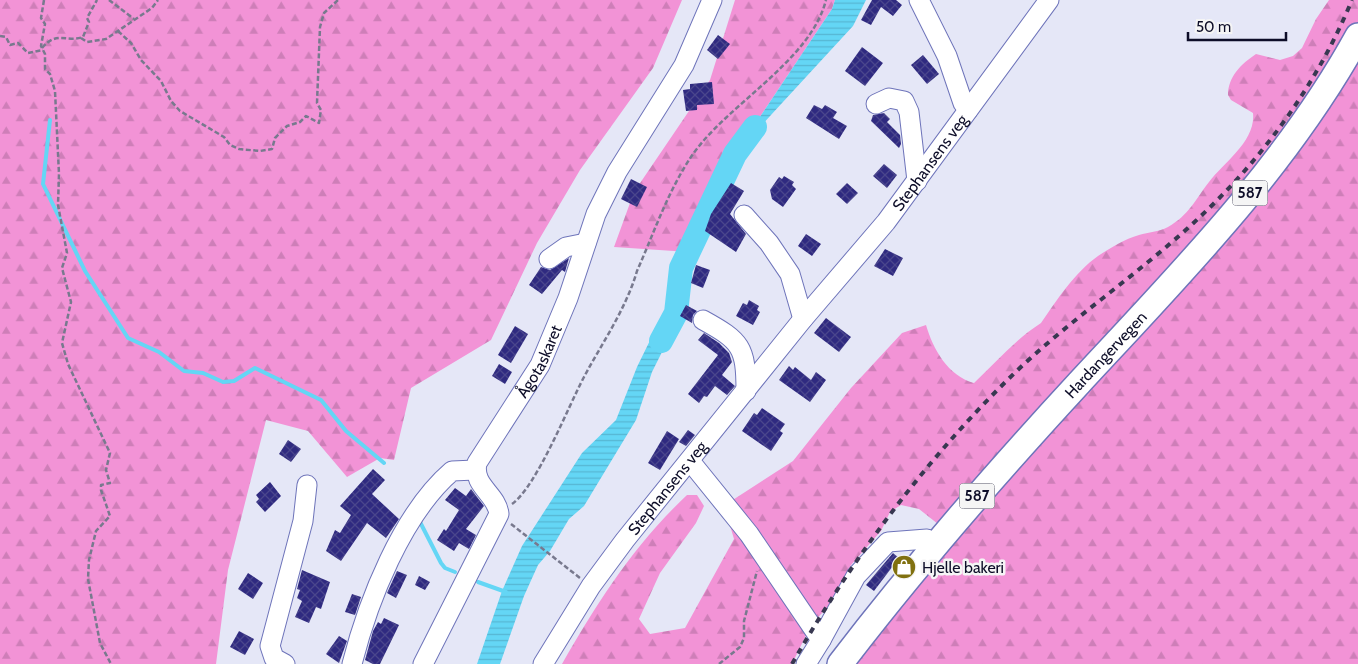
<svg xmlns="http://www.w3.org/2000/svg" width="1358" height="664" viewBox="0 0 1358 664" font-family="Cabin,sans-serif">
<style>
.forest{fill:url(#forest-firs)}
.water{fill:url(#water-rules)}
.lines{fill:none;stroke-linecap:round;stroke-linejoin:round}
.stream{stroke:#64d6f5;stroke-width:4}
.river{stroke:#64d6f5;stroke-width:24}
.building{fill:url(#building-cross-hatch)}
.minor-casing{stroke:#6e74ba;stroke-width:21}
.major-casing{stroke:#6e74ba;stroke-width:28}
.path{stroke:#78798e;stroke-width:2.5;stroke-dasharray:5 2.5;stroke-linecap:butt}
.minor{stroke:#fff;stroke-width:19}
.major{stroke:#fff;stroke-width:25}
.rail{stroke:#383851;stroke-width:4;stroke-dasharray:6 6;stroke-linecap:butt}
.labels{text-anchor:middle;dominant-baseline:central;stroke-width:5;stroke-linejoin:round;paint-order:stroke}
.shield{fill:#f5f5f5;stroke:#535366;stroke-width:1}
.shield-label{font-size:15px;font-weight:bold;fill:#0d0d28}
.street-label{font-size:16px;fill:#0d0d28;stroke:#f5f5f5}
.poi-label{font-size:16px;fill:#0d0d28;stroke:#f5f5f5;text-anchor:start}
</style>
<defs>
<pattern id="forest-firs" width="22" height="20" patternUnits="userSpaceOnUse" patternTransform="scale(1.25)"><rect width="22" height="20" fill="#f293d6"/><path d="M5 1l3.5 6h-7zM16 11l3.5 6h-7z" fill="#ce7eb8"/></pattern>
<pattern id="water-rules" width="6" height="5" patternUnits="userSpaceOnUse" patternTransform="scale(1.25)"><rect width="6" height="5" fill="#64d6f5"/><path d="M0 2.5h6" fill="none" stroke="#56b6d2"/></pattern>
<pattern id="building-cross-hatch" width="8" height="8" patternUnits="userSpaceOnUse" patternTransform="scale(1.25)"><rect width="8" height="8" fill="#2f2a80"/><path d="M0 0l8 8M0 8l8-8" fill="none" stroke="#4a468c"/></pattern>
</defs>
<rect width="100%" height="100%" fill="#e5e7f7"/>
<!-- forest -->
<g class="forest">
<path d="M0,0H682L653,68L580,170L537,243L491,340L411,388L394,460L380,458L347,477L308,431L266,420L228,570L216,664H0Z"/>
<path d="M735,0H835L832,9L735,154L689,252L614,247L634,192L710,80Z"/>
<path d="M1329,0H1358V664H849L938,524L919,509L901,505L890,512L881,531L851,565L833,601L811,625L792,664H562C598,601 634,545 687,495H697L704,506L696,523L660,573L639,619L650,634L685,628L734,539L723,502L725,505L793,461L851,388L902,333L926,325C933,349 948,376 974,383C996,362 1016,339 1041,323C1056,301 1075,272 1098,256C1110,248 1125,239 1139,235C1149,232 1158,232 1168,227C1189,215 1195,200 1209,182C1224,162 1256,141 1253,113L1231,100L1228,95C1228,77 1241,64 1256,54L1280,60L1293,56L1302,48L1316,19Z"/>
</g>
<!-- water -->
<g class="water">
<path d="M835,0H866L853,26L735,154L832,9Z"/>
<path d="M676,313L674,328L652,372L636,420L584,506L569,519L550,551L538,565L524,596L500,664H477L502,591L522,546L582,453L616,420L637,367L659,322Z"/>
</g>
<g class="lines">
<!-- stream -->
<g class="stream">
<path d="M50,120L43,184L85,271L128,338L159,352L184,371L203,373L223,382L234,381L255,368L321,400L346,431L384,463"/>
<path d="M419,520L441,563L445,568L455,572"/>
<path d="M478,582L506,592"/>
</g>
<!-- river -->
<path class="river" d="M661,341L676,313L681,268L735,154L755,127"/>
</g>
<!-- building -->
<g class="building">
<path d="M872,0H896L902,5L893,16L881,7L871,25L861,20Z"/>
<path d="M718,35L730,44L718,59L707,50Z"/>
<path d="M862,47L883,63L865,86L845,71Z"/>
<path d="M923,55L939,74L927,84L911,65Z"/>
<path d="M712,82L714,104L697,105V110L686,111L683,90L690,89V84Z"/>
<path d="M814,105L822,109L825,105L837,112L833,118L847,126L839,139L806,118Z"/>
<path d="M884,113L890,119L887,122L900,135L901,144L899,148L871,121L873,115Z"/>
<path d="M884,164L897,175L887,188L873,176Z"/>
<path d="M784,176L794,182L792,185L796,189L783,207L772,199L770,190L779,177L782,179Z"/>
<path d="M631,179L647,187L637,207L621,199Z"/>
<path d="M731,183L744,191L730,214L746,234L736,252L705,231L711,214Z"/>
<path d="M847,183L858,193L847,204L836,194Z"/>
<path d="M806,234L821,244L812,256L798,246Z"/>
<path d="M885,249L903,258L893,276L874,266Z"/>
<path d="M569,258L565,272L562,270L542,294L529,285L541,267L550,270Z"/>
<path d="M696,265L710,270L703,288L691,283Z"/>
<path d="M749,300L759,306L757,310L760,312L753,325L736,316L743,303L747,305Z"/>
<path d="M686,305L697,311L693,315L692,323L680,316Z"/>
<path d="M826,318L851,337L839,352L814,333Z"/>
<path d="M515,326L528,334L511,363L498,355Z"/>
<path d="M704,333L719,343L729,353L732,362L722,375L735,386L727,395L715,386L707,397L704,396L699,403L688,394L718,355L698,340Z"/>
<path d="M499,364L512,372L505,384L492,376Z"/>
<path d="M789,366L793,370L795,367L811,380L816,372L826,380L810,402L779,380Z"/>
<path d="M762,408L785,424L780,431L783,433L771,451L742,431L754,413L757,415Z"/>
<path d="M688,430L695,435L686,446L679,442Z"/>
<path d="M667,431L679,439L660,470L648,463Z"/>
<path d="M288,440L301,449L291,462L279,454Z"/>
<path d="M373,469L385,480L372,494L399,519L386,538L367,523L341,561L326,551L335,530L340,533L351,515L340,506Z"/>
<path d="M270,482L281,496L265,512L256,502L259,499L256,495Z"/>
<path d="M455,488L466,496L471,489L484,506L466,529L476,535L469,549L459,543L454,551L437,540L444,529L446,531L459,510L445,500Z"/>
<path d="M893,553L899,558L874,591L866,585Z"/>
<path d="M302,570L330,582L321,609L316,607L309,623L295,617L302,601L297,598L300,590L297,589Z"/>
<path d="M397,571L407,575L396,598L387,593Z"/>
<path d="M248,573L263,583L253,599L238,589Z"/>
<path d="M419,576L430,582L425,590L415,585Z"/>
<path d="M352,594L361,597L355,615L345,612Z"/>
<path d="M384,618L399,625L380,664H373L365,660L373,631L378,622L381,624Z"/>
<path d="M239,631L254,639L245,655L230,647Z"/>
<path d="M339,636L347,641L339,663L326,654Z"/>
</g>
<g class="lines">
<!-- minor casing -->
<g class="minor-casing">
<g id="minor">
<path d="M919,0L947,56L963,103L968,110"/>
<path d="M876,104L889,98L904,101L909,112L917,181"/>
<path d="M744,215L769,243L790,274L803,319"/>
<path d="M549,259L566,247L586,243"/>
<path d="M703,320C741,341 746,347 746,391"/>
<path d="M690,461L749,534L821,640L806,664"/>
<path d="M821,640L856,576L888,542L927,539L933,545"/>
<path d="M285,664L274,658L270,646L303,521L307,485"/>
<path d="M352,664C368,601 402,514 452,471L475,470"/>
<path id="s1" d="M423,664L499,514C497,494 472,486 477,463L540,365L568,298L596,214L617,172L684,65L712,0"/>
<path id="s2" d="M543,664L591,586L625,540L803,319L886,222L1049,0"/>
</g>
</g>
<!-- major casing -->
<g class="major-casing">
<g id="major">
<path id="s3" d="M840,664C915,566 995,474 1079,383C1180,274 1286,167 1358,36"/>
</g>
</g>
<!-- path -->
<g class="path">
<path d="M44,0L41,18L45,24L41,46L45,54V69L50,74L55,91L59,174L58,205L67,253L62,268L71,302L62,343L68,364L110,453L106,470L110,483L101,485V490L110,516L96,531L89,560L88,579L100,643L111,664"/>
<path d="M109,0L134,19"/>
<path d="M118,31L131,43L141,60L161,81L171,101L180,111L224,137L230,145L239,149L260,151L272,149L275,138L287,126L300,122L306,116L319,123L321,110L317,103L320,27L324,13L338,0"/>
<path d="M0,36L6,37L10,45L18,43L28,53L43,50"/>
<path d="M81,38L87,42L106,39L152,8L158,0"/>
<path d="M42,48C57,30 67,43 83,37L89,22L87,18L97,0"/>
<path d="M512,504C537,486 568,407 584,377C602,343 626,309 637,271C653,235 667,194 689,160C723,106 810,63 826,0"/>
<path d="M511,524L580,578"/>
<path d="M719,664L740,647L744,638V621L757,571"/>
</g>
<!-- minor -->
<use href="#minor" class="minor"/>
<!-- major -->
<use href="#major" class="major"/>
<!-- rail -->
<path class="rail" d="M792,664C855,554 931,452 1023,365C1076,316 1136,275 1189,227C1259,164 1316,87 1352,0"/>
</g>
<!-- icons -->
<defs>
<g id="shop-disc" transform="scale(1.25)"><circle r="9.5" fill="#80700f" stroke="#f5f5f5"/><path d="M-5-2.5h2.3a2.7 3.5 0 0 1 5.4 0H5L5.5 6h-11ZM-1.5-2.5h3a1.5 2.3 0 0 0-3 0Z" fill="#fff"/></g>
</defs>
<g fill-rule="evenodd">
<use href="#shop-disc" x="904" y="567"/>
</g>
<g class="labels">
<!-- shield labels -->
<g class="shield">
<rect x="1232.5" y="180.5" width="35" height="25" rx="4"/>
<rect x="959.5" y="483.5" width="35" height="25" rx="4"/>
</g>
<g class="shield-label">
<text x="1250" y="193">587</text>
<text x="977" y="496">587</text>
</g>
<!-- street labels -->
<g class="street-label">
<text stroke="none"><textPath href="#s2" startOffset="634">Stephansens veg</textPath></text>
<text stroke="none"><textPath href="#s3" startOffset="408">Hardangervegen</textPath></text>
<text stroke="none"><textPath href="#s1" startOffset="345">Ågotaskaret</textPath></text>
<text stroke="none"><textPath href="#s2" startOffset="216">Stephansens veg</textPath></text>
</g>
<!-- poi labels -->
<g class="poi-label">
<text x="922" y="567">Hjelle bakeri</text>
</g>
</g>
<!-- scale -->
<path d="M1188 32v8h98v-8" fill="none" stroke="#0d0d28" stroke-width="2.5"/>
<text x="1196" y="32" font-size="15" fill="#0d0d28" stroke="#f5f5f5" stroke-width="4" paint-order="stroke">50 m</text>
</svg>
